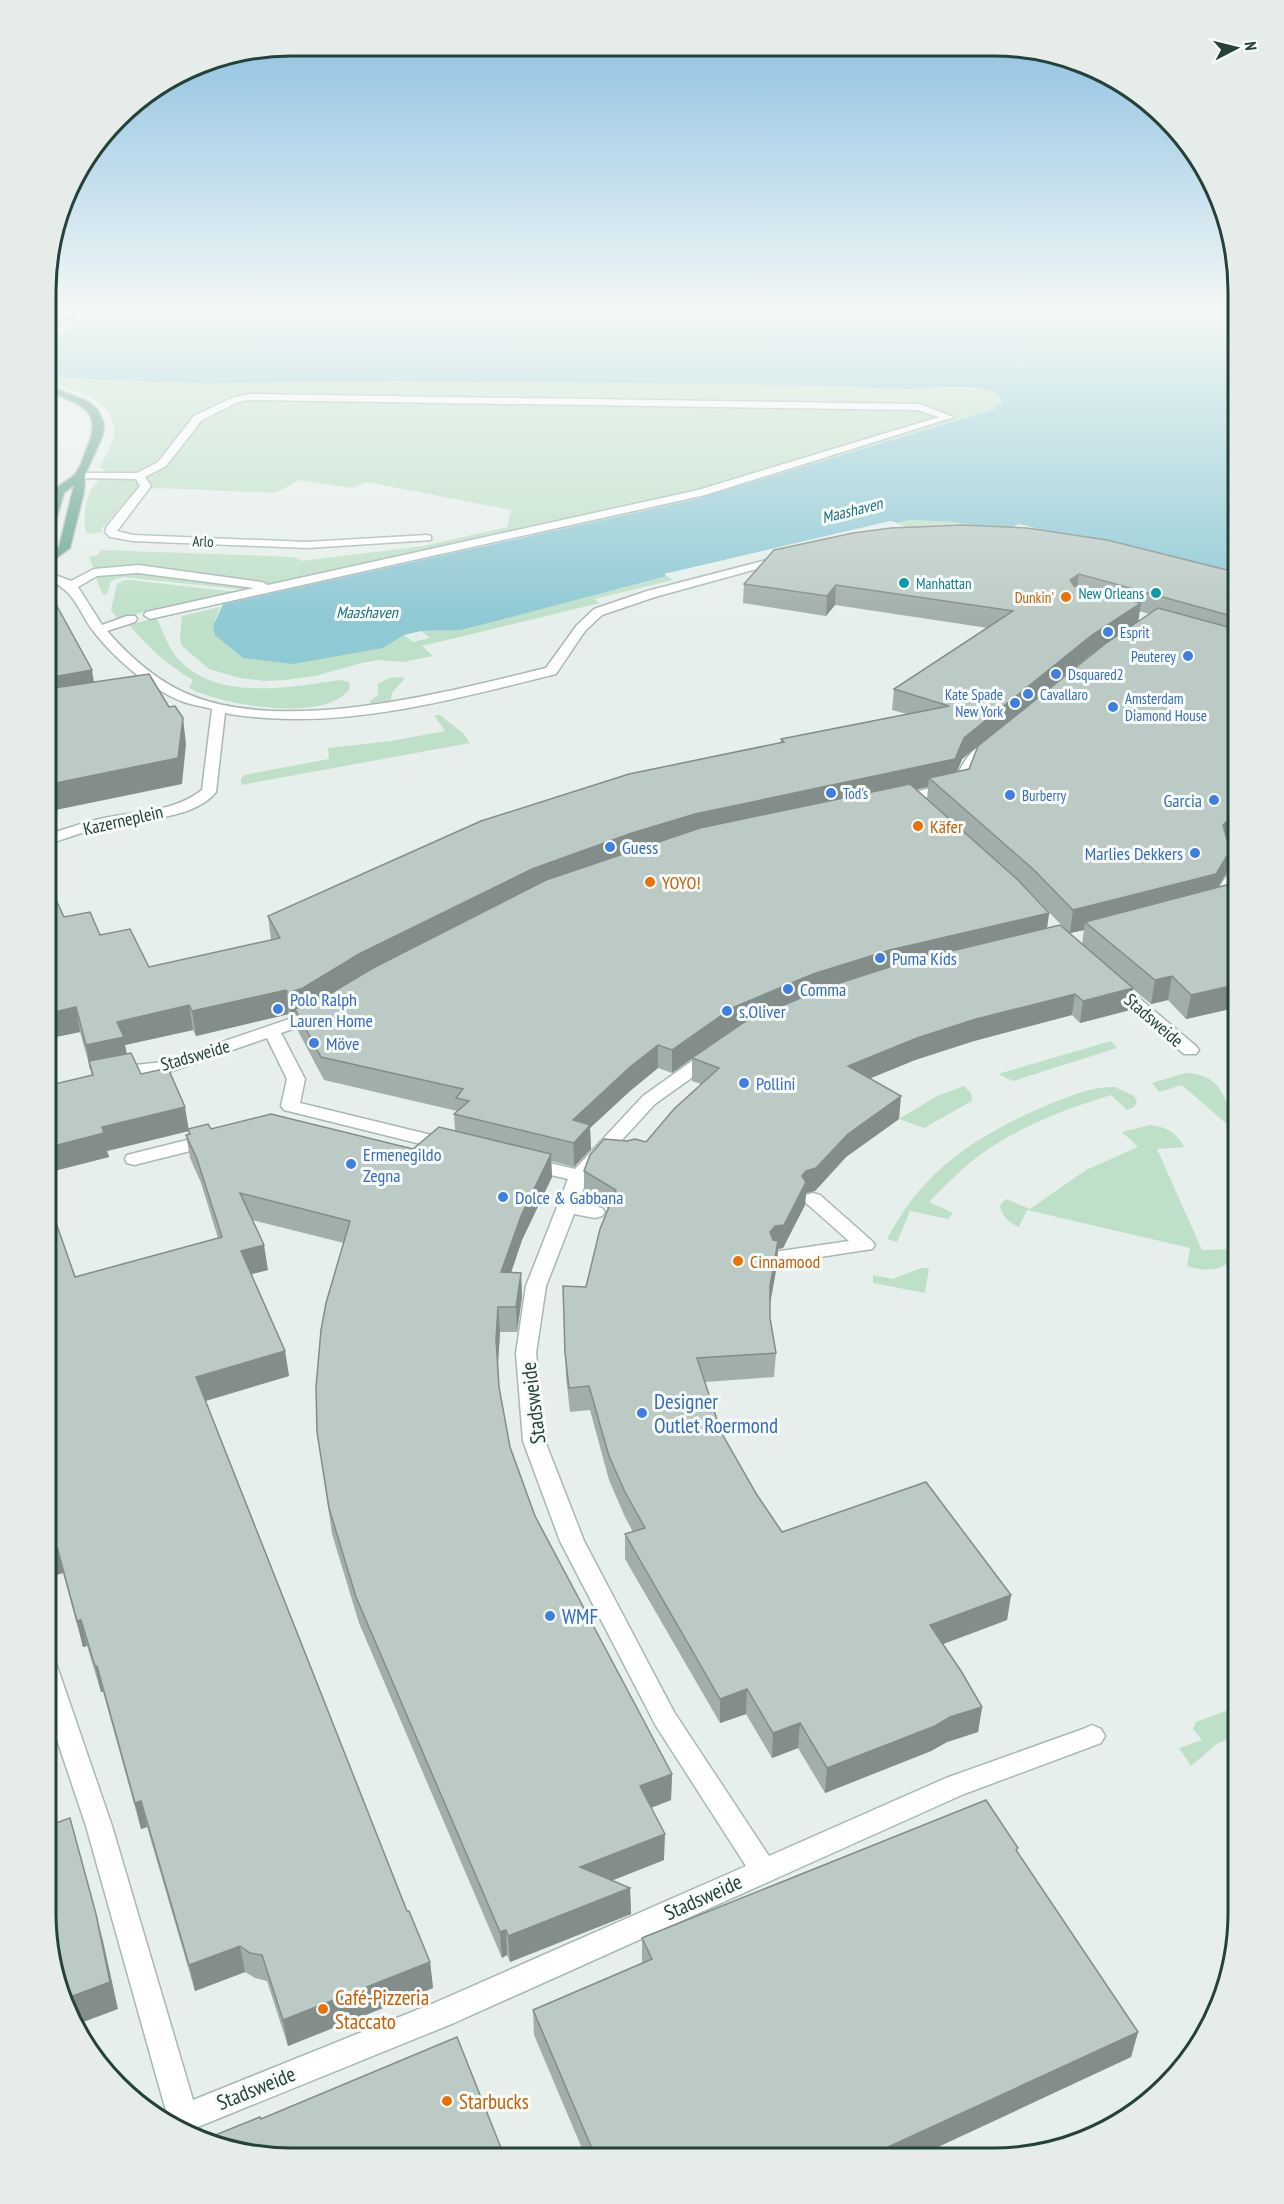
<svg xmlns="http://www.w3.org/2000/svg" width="1284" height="2204" viewBox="0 0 1284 2204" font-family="'PT Sans Narrow',sans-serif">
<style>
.green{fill:#bfe0c8}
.water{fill:#8ec9d4}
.pier{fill:#e6efeb}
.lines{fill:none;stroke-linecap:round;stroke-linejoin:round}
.minor-casing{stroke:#a8b8b2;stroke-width:3}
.major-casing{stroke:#c2cac8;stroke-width:3}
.minor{fill:#fff;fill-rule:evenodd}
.major{fill:#6aa596;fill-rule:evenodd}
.wall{fill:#a1aea9;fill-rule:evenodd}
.shaded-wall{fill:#838d89}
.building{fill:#bbcac4;stroke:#838d89;stroke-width:1.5}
.culture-dot{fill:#0f9aa8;stroke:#f7fbf9;stroke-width:2}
.food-dot{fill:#e8710a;stroke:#f7fbf9;stroke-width:2}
.shop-dot{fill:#3f7fe0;stroke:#f7fbf9;stroke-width:2}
.labels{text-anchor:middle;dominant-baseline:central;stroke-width:6;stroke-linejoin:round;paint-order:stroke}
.far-street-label{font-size:15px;fill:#24423a;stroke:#f7fbf9}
.far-culture-label{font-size:15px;fill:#0d838f;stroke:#f7fbf9;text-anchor:start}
.far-food-label{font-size:15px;fill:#c56008;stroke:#f7fbf9;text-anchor:end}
.far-shop-label{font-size:15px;fill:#366cbe;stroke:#f7fbf9;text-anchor:start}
.far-water-label{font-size:16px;font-style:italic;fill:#1c6f80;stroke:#f7fbf9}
.shop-label{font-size:18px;fill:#366cbe;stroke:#f7fbf9;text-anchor:start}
.street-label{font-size:18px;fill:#24423a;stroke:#f7fbf9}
.food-label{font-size:18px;fill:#c56008;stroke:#f7fbf9;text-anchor:start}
.near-shop-label{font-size:21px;fill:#366cbe;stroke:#f7fbf9;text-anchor:start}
.near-street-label{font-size:21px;fill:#24423a;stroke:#f7fbf9}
.near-food-label{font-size:21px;fill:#c56008;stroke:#f7fbf9;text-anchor:start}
.rim{fill:none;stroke:#24423a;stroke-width:3}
</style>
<rect width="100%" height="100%" fill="#e6efeb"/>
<!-- green -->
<g class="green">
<path d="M47,377L205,384L398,381L844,386L982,389L993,391L1001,398L999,409L711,496L534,535L524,528L281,583L266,584L141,567L94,570L89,557L98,555L101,550L294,557L302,561L423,546L507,527L511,510L367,482L352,488L299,480L276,493L157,488L135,490L101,529L102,532L87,534C82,521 85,503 91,490C95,483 102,477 106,470L100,468C104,458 114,443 114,432C114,398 73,390 47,382Z"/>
<path d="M909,520L955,522L1007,530L917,533L897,523Z"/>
<path d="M135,571L255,588L246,590L123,577L111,581L107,594L103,595L95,575Z"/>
<path d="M667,576L673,580L594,599L600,603L422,646L433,656L403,662L379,660L362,663L315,676L285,680L265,681L240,678L209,669L182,646L180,639L182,616L220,607L213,626L383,648L404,635L413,642L430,638L421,631L462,630Z"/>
<path d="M125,580H131L236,592L117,618L111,610L117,584Z"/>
<path d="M156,618C163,629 166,644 175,655C212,702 287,688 339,680L349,682L350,688C327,724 221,705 189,688L193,680C167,665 149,648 129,625Z"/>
<path d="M399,677L405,678L392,693L391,700L371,704L370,701L378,695V684L389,678Z"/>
<path d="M434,715H440L463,733L470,743L241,785V779L244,775L329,759L328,748L391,741L445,731Z"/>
<path d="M1111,1041L1117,1048L1013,1081L998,1074Z"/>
<path d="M1185,1073C1221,1074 1223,1096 1236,1123L1229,1126L1182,1085L1159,1092L1152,1083Z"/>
<path d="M964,1086L971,1093L972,1101L924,1128L899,1119L937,1096Z"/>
<path d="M1115,1087L1134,1096L1137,1102L1134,1107L1127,1110L1111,1095C1065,1109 1015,1128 976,1158C959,1171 944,1187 929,1202L953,1213L948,1219L910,1211L897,1242L887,1239C924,1169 974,1137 1045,1106C1067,1097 1091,1086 1115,1087Z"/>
<path d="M1150,1125C1167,1127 1176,1132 1184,1147L1157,1149L1202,1250L1231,1249L1233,1259C1220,1272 1203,1271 1187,1266L1190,1248L1027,1210L1019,1227C1008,1222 1002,1217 1000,1205L1006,1199L1030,1209L1086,1170L1138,1147L1122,1132Z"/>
<path d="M921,1268H929L925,1293L873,1283V1275L893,1279Z"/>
<path d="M1239,1706V1735L1218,1743L1191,1766L1179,1748L1202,1740L1193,1729L1196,1722Z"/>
</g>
<!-- water -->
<path class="water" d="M47,315H1239V579L1019,524L1007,530L955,522L910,520L897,523L891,521L665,574L667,576L462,630L421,631L404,635L383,648L293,664L243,658L215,635L213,626L223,604L693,500L996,409L994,407L1001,404V397C984,381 928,389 905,389C885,389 865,387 844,386L398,381L205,384L47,377Z"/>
<!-- pier -->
<g class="pier">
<path d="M47,315H87L47,342Z"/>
<path d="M891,521L897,523L670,575V578L664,574Z"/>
</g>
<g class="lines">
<!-- minor casing -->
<g class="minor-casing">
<g id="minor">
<path d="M249,394L919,404L954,417L705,495L150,619L144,615L146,612L254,588L138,573L97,576L78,587L102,625L127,616H135L137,619L135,622L107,631C130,657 158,682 190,695C288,735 447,692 546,668L577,625L594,609L647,591L778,557H786L788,559L786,561L655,597L602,615L585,631L556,674C462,697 363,725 266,718C252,717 238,716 225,713L216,792C193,821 133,819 99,828C81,832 64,840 46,844V835C66,829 84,822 104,818C138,811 174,812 202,790L212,709C202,706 191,705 181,701C148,687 116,660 94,632C77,610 77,592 47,579V572L71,581L94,569L138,565L262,582L268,585L698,490L939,417L918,410L249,400L238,402L202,420L166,466L145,477L151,486L117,531L133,535L307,542L427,535L431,536V540L307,548L133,541L110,537L105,532L107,526L140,486L136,479L80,478L76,477V473H137L158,462L194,416L232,398Z"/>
<path d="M990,742L997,746L974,766L966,789L900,803L893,799L895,796L955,783C960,766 970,747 990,742Z"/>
<path d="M1239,835V847L1236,850C1244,875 1236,885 1223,905H1211L1209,902L1228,874L1220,849L1234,836Z"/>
<path d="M1114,981L1120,982L1196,1046L1199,1050L1196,1054H1184L1108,990L1106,986L1108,982Z"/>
<path d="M318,1009L324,1010L326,1014L324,1018L281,1033L305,1079L300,1103L456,1141L458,1145L456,1149L449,1151L284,1110L281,1106L287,1079L267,1038L172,1071L115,1077L109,1076L106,1072L109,1068L115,1067L164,1062Z"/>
<path d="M712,1050L718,1051L721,1055L718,1059L655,1104L588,1177L578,1203L602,1208L605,1212L602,1216L595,1218L574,1214L546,1286L536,1353L545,1441L584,1541L674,1712L769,1856L946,1778L1083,1729L1092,1725L1101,1729L1105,1736L1101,1743L964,1794L454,2023L183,2133L171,2126L168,2118L86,1826L45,1704V1656L54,1659L57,1666L112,1826L193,2100L434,2003L746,1866L656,1726L560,1541L523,1441L516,1353L526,1286L568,1179L521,1168L519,1164L521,1160L528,1158L575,1169L643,1096L706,1051Z"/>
<path d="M211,1134L218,1136L220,1140L218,1144L134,1165L127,1163L125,1159L127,1155Z"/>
<path d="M813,1193L820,1195L872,1241L875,1245L872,1249L781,1263L774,1262L771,1257L774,1252L849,1241L806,1203L803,1199L806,1195Z"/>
</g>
</g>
<!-- major casing -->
<g class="major-casing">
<g id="major">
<path d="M67,315H77L47,335V328Z"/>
<path d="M47,385L87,401L97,409L104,423L103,435L85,475L84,492L70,548L47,565V556L59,547L74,485L64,493L53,530L47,533C46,520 47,506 53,493C57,485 68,481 74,475C80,469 83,458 86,450C105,409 80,405 47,391Z"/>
</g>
</g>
<!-- minor -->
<use href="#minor" class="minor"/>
<!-- major -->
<use href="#major" class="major"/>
</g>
<!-- wall -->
<g class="wall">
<path d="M774,550L1239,573V833L1232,834L1227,840L1230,851L1226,874L1217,887L1230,884L1239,867V1007L1186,1019L1168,1000L1151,1004L1133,989L1130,1010L1080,1023L1072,1015L974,1041L915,1060L870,1078L899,1119L846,1157L815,1191L806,1193L805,1205L783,1248L778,1249L777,1265L770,1303V1318L776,1353L774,1377L705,1382L721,1432L757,1495L782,1532L1011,1595L1007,1620L943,1644L982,1707L978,1732L947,1742L931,1751L825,1793L798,1748L772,1758L746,1714L720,1723L625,1559V1534L633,1532L625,1517L609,1480L590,1410L570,1412L566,1377L563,1286L586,1287L608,1208L584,1194V1171L627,1141L646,1142L701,1084L692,1081V1058L672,1073L658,1068L630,1091L590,1128L591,1149L574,1167L551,1161L552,1177L522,1240L511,1272L521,1273L522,1297L517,1332H500L498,1364L499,1387L510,1447L535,1516L672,1774L671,1800L651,1808L664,1860L612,1880L630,1888L631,1914L510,1962L507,1955L502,1958L359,1623L332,1534L317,1432L344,1243L252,1220L268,1270L251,1274L285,1351L289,1376L206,1401L407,1911L430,1962L433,1988L288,2046L267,1981L255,1978L245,1972L195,1991L147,1827L141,1829L103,1692H101L87,1646L83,1647L63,1573L56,1575L45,1543L46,1194L75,1277L218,1238L201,1183L190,1158L186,1135L189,1134L188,1131L107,1151L109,1157L46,1173V1086L92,1075L80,1032L46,1039V902L64,917L100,935L149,967L271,940L268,916L781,743V739L907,714L892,710L894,689L988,628L835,605L826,616L743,603L744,584ZM1139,611L1150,614L1138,622ZM1102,647L988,738L1090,655ZM978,746L969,769L957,772L962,759ZM928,787L927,799L916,789ZM1025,888L1030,892L1069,933L1047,928L1049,913ZM1084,930L1082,944L1070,933ZM289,1014L291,1017L296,1015L298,1031L324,1080L457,1111L454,1114L455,1130L413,1149L211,1129H189L141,1074L127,1054L125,1045L193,1030L196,1036Z"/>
<path d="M1017,1851L1138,2032L1131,2057L912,2159L586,2158L534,2035L533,2010L642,1963V1938Z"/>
</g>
<!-- shaded-wall -->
<g class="shaded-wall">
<path d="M1079,574L1077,594L1070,580Z"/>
<path d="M836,585L835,605L826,616L827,596Z"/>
<path d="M1141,603L1138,623L1090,655L962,759L953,781L929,778L928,787L694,837L306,1012L295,1009L296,1015L291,1017L288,993L359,954L532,869L632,833L695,814L964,738L1092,635Z"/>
<path d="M92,670L96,695L46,704L47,678Z"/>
<path d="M183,718L186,744L182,784L46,812V785Z"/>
<path d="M1237,812H1239V833L1232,834L1218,847L1223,825Z"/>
<path d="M1230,851L1226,874L1212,897L1085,922L1084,930L1070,933L1073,910Z"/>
<path d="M1049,913L1046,935L731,1031L672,1073V1050L732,1008L813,974L890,950Z"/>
<path d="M1172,976L1168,1000L1151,1004L1155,980Z"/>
<path d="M1239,984V1007L1186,1019L1191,995Z"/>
<path d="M1133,988L1130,1010L1080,1023L1083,1001Z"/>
<path d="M286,990L289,1014L196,1036L192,1011Z"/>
<path d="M1075,994L1072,1015L974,1041L915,1060L847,1088L848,1066L917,1038L976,1019Z"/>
<path d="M189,1005L193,1030L125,1045L128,1062L89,1061L91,1070H90L86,1045L117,1022Z"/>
<path d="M76,1007L80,1032L46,1039V1014Z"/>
<path d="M658,1045V1068L630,1091L590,1128L591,1149L574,1167L573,1120L630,1067Z"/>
<path d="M901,1096L899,1119L846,1157L815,1191L806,1193L805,1205L783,1248L778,1249L777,1265L769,1310L770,1232L802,1176L806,1171L848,1134Z"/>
<path d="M185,1107L189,1131L107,1151L109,1157L46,1173V1148L102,1127Z"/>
<path d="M551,1154L552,1177L522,1240L503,1297L501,1272L521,1216Z"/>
<path d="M264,1245L268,1270L244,1276L241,1251Z"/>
<path d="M521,1273L522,1297L517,1332L516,1307Z"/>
<path d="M498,1307L500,1332L498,1364L496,1339Z"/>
<path d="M285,1351L289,1376L201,1402L196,1377Z"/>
<path d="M57,1547L63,1573L56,1575L50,1549Z"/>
<path d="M1011,1595L1007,1620L927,1650L930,1625Z"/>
<path d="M81,1620L87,1646L83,1647L77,1621Z"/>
<path d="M95,1666H97L103,1692H101Z"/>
<path d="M747,1689L746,1714L720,1723V1699Z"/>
<path d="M982,1707L978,1732L947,1742L931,1751L825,1793L827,1768L950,1717Z"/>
<path d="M800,1723L798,1748L772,1758L773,1733Z"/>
<path d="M672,1774L671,1800L640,1812V1786Z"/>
<path d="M141,1801L147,1827L141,1829L135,1803Z"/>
<path d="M665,1834L664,1860L581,1893L580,1867Z"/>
<path d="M630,1888L631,1914L510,1962L508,1936Z"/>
<path d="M96,1914L103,1941L118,2009L78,2024L81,2038L79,2035L70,1997Z"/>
<path d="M506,1930L507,1955L502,1958L500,1932Z"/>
<path d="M240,1946L245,1972L195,1991L189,1965Z"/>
<path d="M430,1962L433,1988L288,2046L283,2020Z"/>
<path d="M1138,2032L1131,2057L912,2159H862Z"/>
<path d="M707,2149V2158H686Z"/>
</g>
<!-- building -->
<g class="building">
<path d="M963,525L1027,528L1107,540L1239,573V618L1079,574L1070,580L1074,586L1141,603L1092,635L964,738L955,759L695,814L632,833L532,869L359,954L303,988L288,993L286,990L192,1011L189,1005L117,1022L124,1037L86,1045L76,1007L46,1014V902L56,900L64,917L90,912L100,935L130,929L149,967L280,938L268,916L481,821L629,774L784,742L781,739L949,706L894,689L1013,611L836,585L827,596L744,584L774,550L853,533L891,528Z"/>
<path d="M47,588L92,670L47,678Z"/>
<path d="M1158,608L1239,630V812H1237L1223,825L1230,851L1216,874L1073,910L1033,869L929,778L969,769L978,746L1105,644Z"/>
<path d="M149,674L169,707L175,706L183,718L178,758L46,785L47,689Z"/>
<path d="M910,784L1018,880L1049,913L890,950L813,974L732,1008L672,1050L658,1045L630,1067L573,1120L590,1125L574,1143L454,1114L469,1101L456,1098L463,1089L321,1057L295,1009L318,1001L373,968L546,880L700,828Z"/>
<path d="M1239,867V984L1191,995L1172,976L1155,980L1085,922L1230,884Z"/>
<path d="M1060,925L1133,988L1083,1001L1075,994L976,1019L917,1038L848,1066L901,1096L848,1134L816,1168L806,1171L802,1176L806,1182L784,1225L775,1226L770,1232L773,1240L778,1241L770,1286V1318L776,1353L697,1358L721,1432L757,1495L782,1532L926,1482L1011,1595L930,1625L961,1671L982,1707L950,1717L935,1726L827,1768L800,1723L773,1733L747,1689L720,1699L625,1534L645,1528L625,1492L609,1456L589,1386L569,1388L565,1353L563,1286L586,1287L600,1229L616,1190L584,1171L590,1155L604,1139L627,1141L635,1139L646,1142L674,1109L719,1068L692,1058L746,1021L827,987L902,963Z"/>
<path d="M131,1053L141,1074L168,1068L185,1107L102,1127L104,1133L46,1148V1086L93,1075L89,1061Z"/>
<path d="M271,1114L413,1149L439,1127L551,1154L521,1216L501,1272L521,1273L516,1307H498L496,1339L499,1387L510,1447L535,1516L672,1774L640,1786L665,1834L580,1867L630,1888L508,1936L506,1930L500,1932L356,1597L329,1508L317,1432L316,1387L321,1330L326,1303L350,1221L240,1193L264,1245L241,1251L285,1351L196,1377L407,1911H409L430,1962L283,2020L262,1955L250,1953L240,1946L189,1965L141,1801L135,1803L97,1666H95L81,1620L77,1621L57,1547L50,1549L45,1536L46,1194L75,1277L222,1237L197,1159L186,1135L190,1134L188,1129L208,1124L211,1129Z"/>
<path d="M986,1800L1018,1848L1016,1850L1138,2032L862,2159L711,2158L707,2149L686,2158H596L533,2010L652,1959L642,1938Z"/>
<path d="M70,1818L96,1914L110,1982L70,1997L79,2035L64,2007L45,1914V1827Z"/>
<path d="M457,2037L505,2158L258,2157L200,2141L260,2117L261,2119Z"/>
</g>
<!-- sky -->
<linearGradient id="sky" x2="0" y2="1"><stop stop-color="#84bce0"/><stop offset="0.5" stop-color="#f4f8f6"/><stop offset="1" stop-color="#f4f8f6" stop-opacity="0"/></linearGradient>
<rect width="1284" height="624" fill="url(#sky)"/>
<!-- markers -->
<g class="culture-dot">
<circle cx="904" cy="583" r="6"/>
<circle cx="1156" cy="593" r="6"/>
</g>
<g class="food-dot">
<circle cx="1066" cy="597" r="6"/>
<circle cx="918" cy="826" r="6"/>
<circle cx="650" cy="882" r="6"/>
<circle cx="738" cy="1261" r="6"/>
<circle cx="323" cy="2009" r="6"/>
<circle cx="447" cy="2101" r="6"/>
</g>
<g class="shop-dot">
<circle cx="1108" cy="632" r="6"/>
<circle cx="1188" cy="656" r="6"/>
<circle cx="1056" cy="674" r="6"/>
<circle cx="1028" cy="694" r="6"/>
<circle cx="1015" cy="703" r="6"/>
<circle cx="1113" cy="707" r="6"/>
<circle cx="831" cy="793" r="6"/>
<circle cx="1010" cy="795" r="6"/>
<circle cx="1214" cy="800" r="6"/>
<circle cx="610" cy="847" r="6"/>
<circle cx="1195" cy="853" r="6"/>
<circle cx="880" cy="958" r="6"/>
<circle cx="788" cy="989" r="6"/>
<circle cx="278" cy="1009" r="6"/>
<circle cx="727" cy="1011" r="6"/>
<circle cx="314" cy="1043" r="6"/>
<circle cx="744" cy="1083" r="6"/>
<circle cx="351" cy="1164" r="6"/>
<circle cx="503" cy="1197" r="6"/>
<circle cx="642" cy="1413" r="6"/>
<circle cx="550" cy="1616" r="6"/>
</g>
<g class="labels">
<!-- far-street labels -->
<g class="far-street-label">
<text transform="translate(203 541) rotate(2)">Arlo</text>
</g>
<!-- far-culture labels -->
<g class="far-culture-label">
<text x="916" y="583">Manhattan</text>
<text x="1144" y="593" text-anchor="end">New Orleans</text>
</g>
<!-- far-food labels -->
<g class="far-food-label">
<text x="1054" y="597">Dunkin'</text>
</g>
<!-- far-shop labels -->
<g class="far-shop-label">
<text x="1120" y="632">Esprit</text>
<text x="1176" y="656" text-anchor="end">Peuterey</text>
<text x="1068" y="674">Dsquared2</text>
<text x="1003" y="694" text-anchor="end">Kate Spade<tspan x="1003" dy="17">New York</tspan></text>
<text x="1040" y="694">Cavallaro</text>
<text x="1125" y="698">Amsterdam<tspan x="1125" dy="17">Diamond House</tspan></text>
<text x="843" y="793">Tod's</text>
<text x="1022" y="795">Burberry</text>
</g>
<!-- far-water labels -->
<g class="far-water-label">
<text transform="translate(852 510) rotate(-14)">Maashaven</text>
<text x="367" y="612">Maashaven</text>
</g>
<!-- shop labels -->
<g class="shop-label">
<text x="1202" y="800" text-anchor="end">Garcia</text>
<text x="622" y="847">Guess</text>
<text x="1183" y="853" text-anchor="end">Marlies Dekkers</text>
<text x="892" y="958">Puma Kids</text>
<text x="800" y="989">Comma</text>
<text x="290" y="999">Polo Ralph<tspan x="290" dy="21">Lauren Home</tspan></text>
<text x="739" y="1011">s.Oliver</text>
<text x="326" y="1043">Möve</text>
<text x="756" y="1083">Pollini</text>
<text x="363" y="1154">Ermenegildo<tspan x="363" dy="21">Zegna</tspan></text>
<text x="515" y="1197">Dolce &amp; Gabbana</text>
</g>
<!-- street labels -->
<g class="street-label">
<text transform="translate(123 820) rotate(-13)">Kazerneplein</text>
<text transform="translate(1154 1020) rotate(41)">Stadsweide</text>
<text transform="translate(195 1055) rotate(-16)">Stadsweide</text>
</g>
<!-- food labels -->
<g class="food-label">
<text x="930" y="826">Käfer</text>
<text x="662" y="882">YOYO!</text>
<text x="750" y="1261">Cinnamood</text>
</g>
<!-- near-shop labels -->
<g class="near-shop-label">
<text x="654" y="1401">Designer<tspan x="654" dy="24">Outlet Roermond</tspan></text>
<text x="562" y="1616">WMF</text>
</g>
<!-- near-street labels -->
<g class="near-street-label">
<text transform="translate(533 1403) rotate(-97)">Stadsweide</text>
<text transform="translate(703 1897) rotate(-24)">Stadsweide</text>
<text transform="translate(256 2088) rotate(-22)">Stadsweide</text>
</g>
<!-- near-food labels -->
<g class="near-food-label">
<text x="335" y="1997">Café-Pizzeria<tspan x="335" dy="24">Staccato</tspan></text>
<text x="459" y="2101">Starbucks</text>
</g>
</g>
<!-- crop -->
<path d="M0 0H1284V2204H0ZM291 56H993A235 235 0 0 1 1228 291V1913A235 235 0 0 1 993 2148H291A235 235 0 0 1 56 1913V291A235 235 0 0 1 291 56Z" fill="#e6ecea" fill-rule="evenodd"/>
<path class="rim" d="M291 56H993A235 235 0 0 1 1228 291V1913A235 235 0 0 1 993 2148H291A235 235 0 0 1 56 1913V291A235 235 0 0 1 291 56Z"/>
<!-- north arrow -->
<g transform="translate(1236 48) rotate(83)" stroke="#f7fbf9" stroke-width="4.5" paint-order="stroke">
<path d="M0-4.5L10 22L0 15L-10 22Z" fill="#24423a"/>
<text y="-9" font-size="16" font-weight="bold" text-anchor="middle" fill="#24423a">N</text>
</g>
</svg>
